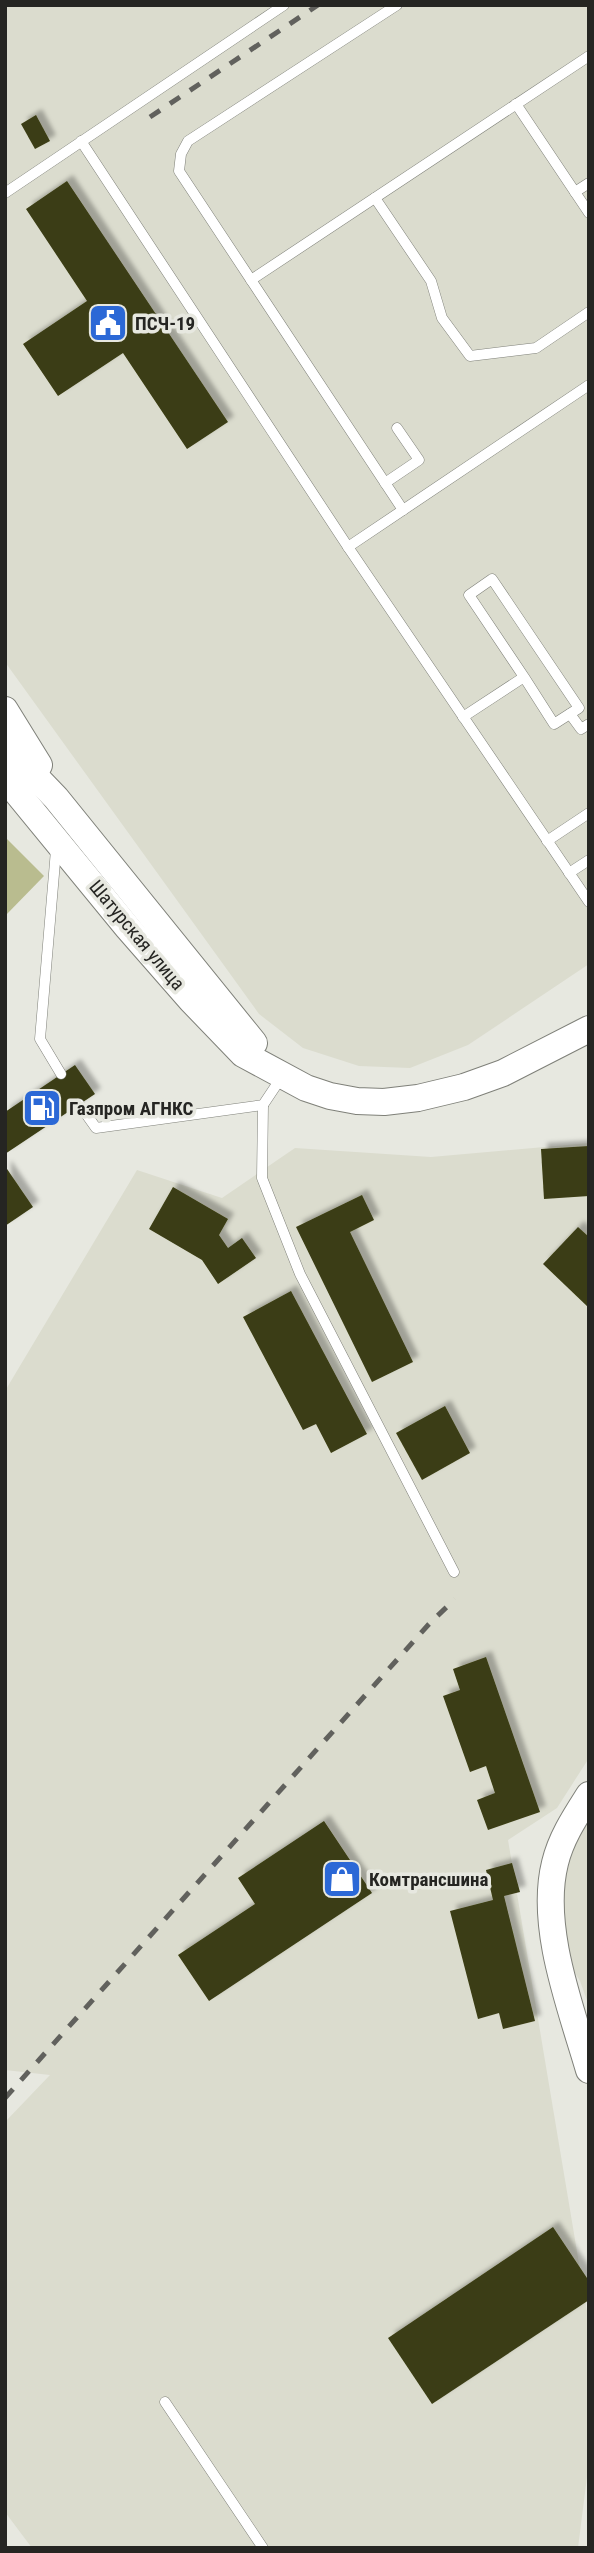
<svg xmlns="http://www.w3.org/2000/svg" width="594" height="2553" viewBox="0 0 594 2553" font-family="'Roboto Condensed',sans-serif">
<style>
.built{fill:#dbdcce}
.forest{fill:#b9bc8f}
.building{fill:#3b3d13;filter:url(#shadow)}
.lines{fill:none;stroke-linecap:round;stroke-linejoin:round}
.lane-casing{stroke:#7f8079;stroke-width:11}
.secondary-casing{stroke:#7f8079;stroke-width:28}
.lane{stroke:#fff;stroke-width:10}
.secondary{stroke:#fff;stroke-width:26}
.rail{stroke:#61615d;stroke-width:5;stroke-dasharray:12 12;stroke-linecap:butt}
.labels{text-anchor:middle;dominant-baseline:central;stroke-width:7;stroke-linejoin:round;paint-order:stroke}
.poi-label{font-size:19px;font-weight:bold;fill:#252522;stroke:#e7e8e0;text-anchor:start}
.street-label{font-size:19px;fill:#252522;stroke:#e7e8e0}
</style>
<defs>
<filter id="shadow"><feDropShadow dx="6" dy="-6" stdDeviation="2" flood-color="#0004"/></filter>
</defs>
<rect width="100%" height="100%" fill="#e7e8e0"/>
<!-- built -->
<g class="built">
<path d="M5,5H589V964L468,1045L410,1068L359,1066L303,1048L259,1014L5,662Z"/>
<path d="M589,1143V1758L557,1808L508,1840L589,2323V2461L578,2548H32L5,2512V2122L50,2075L5,2070V1391L137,1170L222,1198L295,1148L431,1157Z"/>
<path d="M589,1815V2006L580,1981L570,1965L559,1877Z"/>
</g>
<!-- forest -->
<path class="forest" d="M5,837L44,876L5,916Z"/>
<!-- building -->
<g class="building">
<path d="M36,115L50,141L35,149L21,124Z"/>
<path d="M67,181L228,422L187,449L123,353L58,396L23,344L87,301L26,209Z"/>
<path d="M75,1065L95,1094L5,1154V1112Z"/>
<path d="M589,1146V1196L544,1199L541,1149Z"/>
<path d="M5,1166L33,1207L5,1226Z"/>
<path d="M173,1187L228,1219L219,1235L228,1248L242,1238L256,1258L218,1284L202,1260L149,1229Z"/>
<path d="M362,1195L374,1220L350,1232L413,1362L372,1382L296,1227Z"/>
<path d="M578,1227L589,1237V1308L543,1264Z"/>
<path d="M291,1291L367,1434L331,1453L316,1424L303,1430L243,1317Z"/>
<path d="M445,1406L470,1453L422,1480L396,1433Z"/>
<path d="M486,1657L540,1812L488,1830L477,1800L495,1793L486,1766L470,1772L443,1696L460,1690L453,1669Z"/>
<path d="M324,1821L372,1893L209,2001L178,1955L255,1904L238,1878Z"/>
<path d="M512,1863L520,1892L504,1896L535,2021L503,2029L499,2013L478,2019L450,1911L493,1900L486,1870Z"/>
<path d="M553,2227L589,2281V2300L432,2404L388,2338Z"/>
</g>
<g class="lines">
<!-- lane casing -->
<g class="lane-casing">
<g id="lane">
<path d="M397,5L188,141L181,154L179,171L403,510"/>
<path d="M516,104L589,213"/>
<path d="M81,141L348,547L589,902"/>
<path d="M575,192L589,183"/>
<path d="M5,193L284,5"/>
<path d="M375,198L431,281L442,318L470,356L536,348L589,312"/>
<path d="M251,280L589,56"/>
<path d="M385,483L419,460L397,428"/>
<path d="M348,547L589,385"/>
<path d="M570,714L581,729L589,724"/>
<path d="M463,717L524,677L554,724L579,708L492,579L469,595L524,677"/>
<path d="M547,841L589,813"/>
<path d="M56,850L40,1039L61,1074"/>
<path d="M569,873L589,860"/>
<path d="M79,1104L96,1128L263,1105L283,1075"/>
<path d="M263,1105L262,1178L300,1274L454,1572"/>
<path d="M165,2402L263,2548"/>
</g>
</g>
<!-- secondary casing -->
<g class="secondary-casing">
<g id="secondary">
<path d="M5,710L39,765"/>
<path d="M5,745L56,798L254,1043"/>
<path d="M5,778L128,928L191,1000L243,1054L306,1088L330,1096L357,1101L384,1102L418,1098L464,1087L503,1073L589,1029"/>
<path d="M589,1795C575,1817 561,1838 555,1863C539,1927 571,2008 589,2070"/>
</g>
</g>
<!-- lane -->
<use href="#lane" class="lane"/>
<!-- secondary -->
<use href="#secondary" class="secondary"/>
<!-- rail -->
<g class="rail">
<path d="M150,117L318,5"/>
<path d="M5,2098L429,1624L455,1599"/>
</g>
</g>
<!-- icons -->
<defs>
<g id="civic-square" transform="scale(2.0125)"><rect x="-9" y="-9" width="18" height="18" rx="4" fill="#2b68d6" stroke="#e7e8e0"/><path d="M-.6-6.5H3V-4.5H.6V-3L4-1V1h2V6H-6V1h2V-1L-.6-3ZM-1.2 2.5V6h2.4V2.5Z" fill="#fff"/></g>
<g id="fuel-square" transform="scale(2.0125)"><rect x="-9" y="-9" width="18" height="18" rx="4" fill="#2b68d6" stroke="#e7e8e0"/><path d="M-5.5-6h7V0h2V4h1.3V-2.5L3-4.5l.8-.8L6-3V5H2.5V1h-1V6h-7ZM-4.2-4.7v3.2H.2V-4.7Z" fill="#fff"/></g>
<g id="shop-square" transform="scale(2.0125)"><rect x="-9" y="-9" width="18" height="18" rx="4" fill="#2b68d6" stroke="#e7e8e0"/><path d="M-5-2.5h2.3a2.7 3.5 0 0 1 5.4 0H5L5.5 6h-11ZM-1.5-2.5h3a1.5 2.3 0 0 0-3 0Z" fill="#fff"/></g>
</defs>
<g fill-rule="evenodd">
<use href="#civic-square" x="108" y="323"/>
<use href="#fuel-square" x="42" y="1108"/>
<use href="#shop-square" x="342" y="1879"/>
</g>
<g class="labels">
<!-- poi labels -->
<g class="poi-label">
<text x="135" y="323">ПСЧ-19</text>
<text x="69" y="1108">Газпром АГНКС</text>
<text x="369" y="1879">Комтрансшина</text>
</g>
<!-- street labels -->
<g class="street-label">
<text transform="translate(137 935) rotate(50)">Шатурская улица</text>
</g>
</g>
<!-- border -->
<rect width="594" height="2553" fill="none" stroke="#252522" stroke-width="14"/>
</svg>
